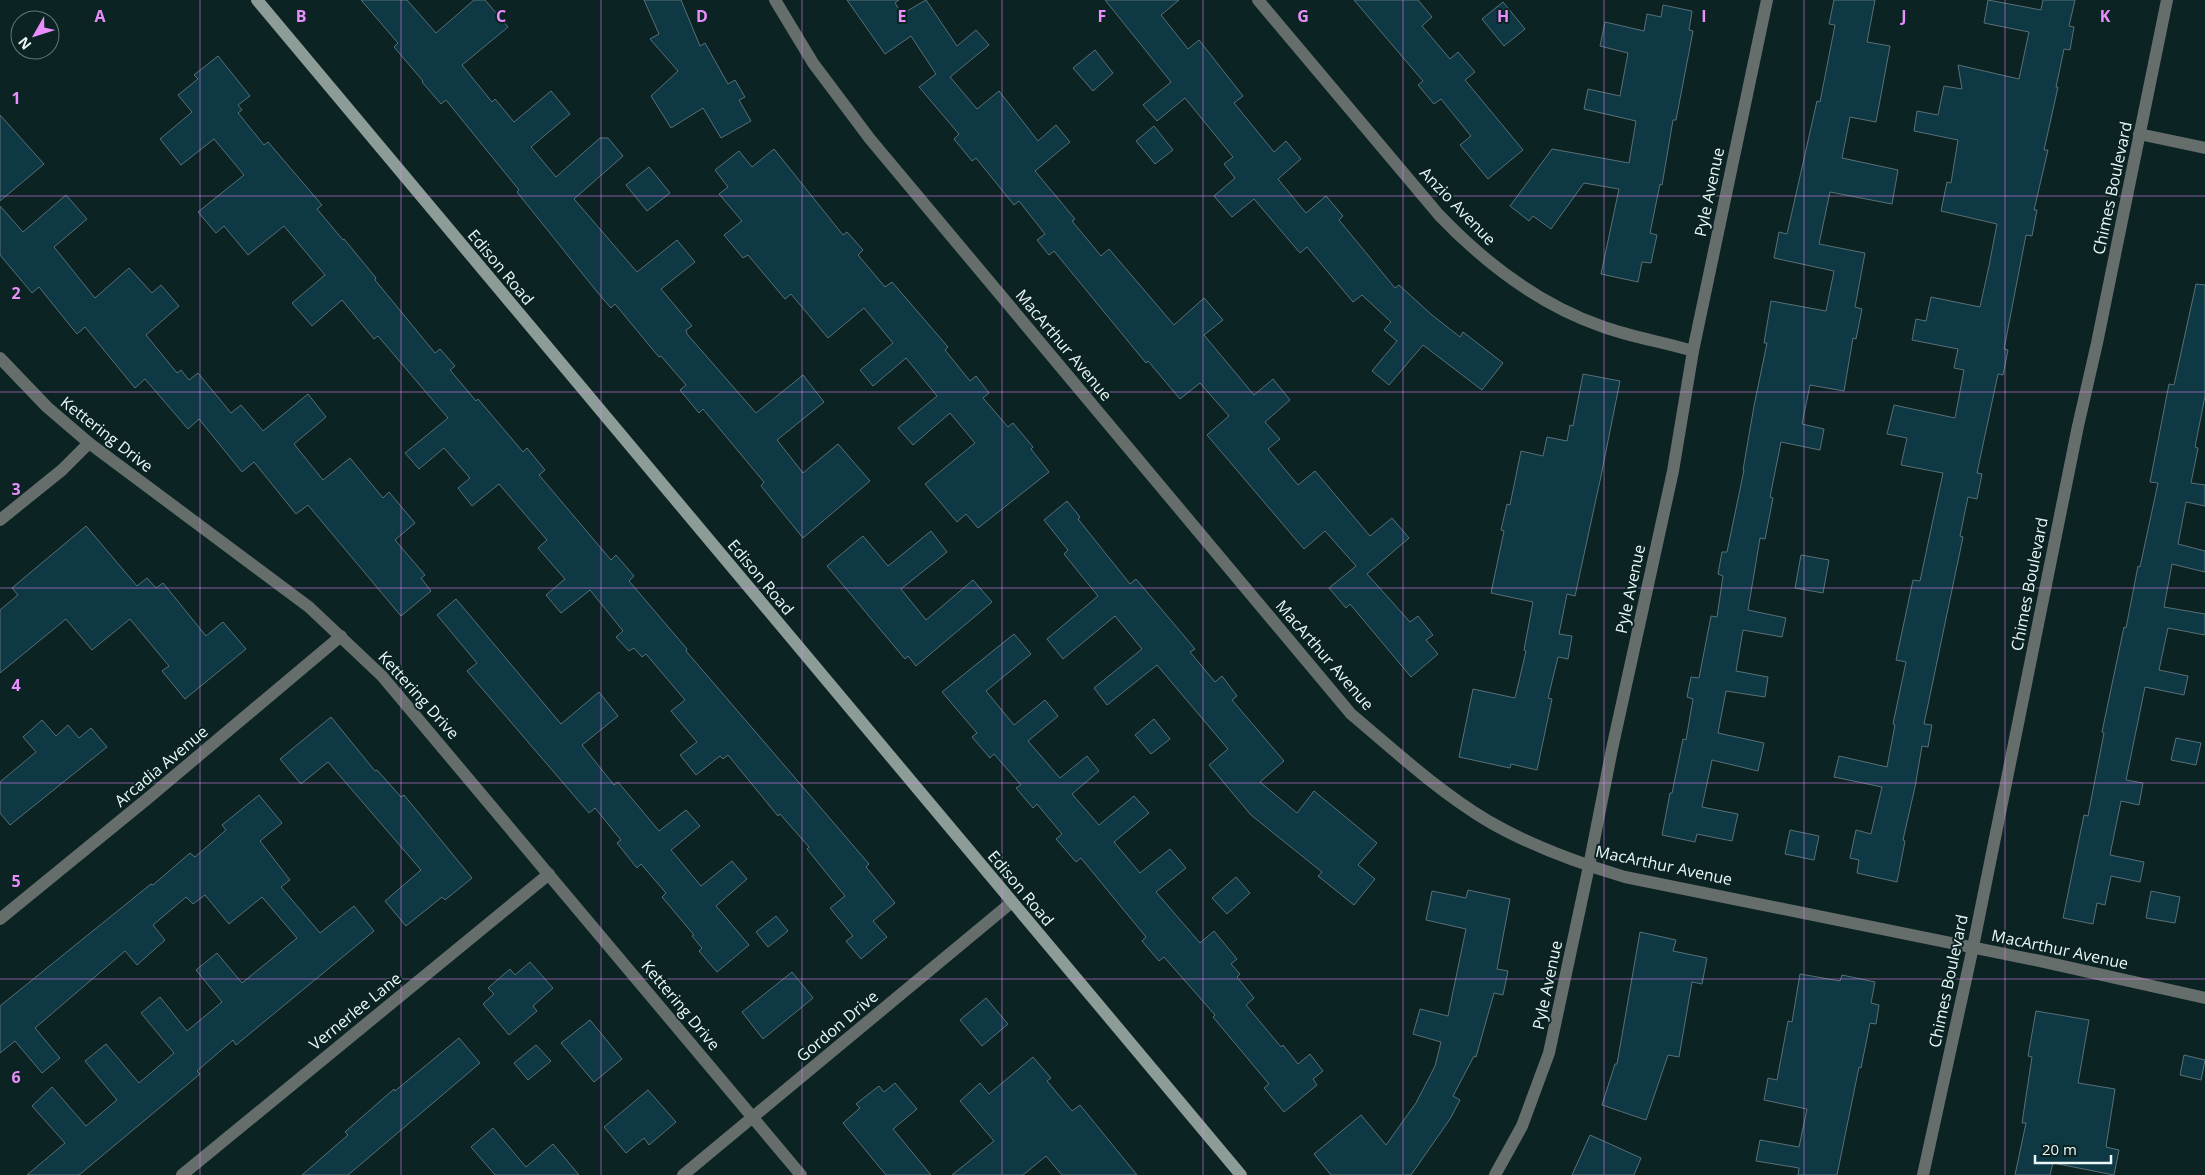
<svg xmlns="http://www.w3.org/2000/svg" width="2205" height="1175" viewBox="0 0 2205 1175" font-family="'Open Sans',sans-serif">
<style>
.building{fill:#0e3844;stroke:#596f77}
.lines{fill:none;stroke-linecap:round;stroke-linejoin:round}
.minor{stroke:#656e6b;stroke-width:12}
.secondary{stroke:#8d9c96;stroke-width:12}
.grid{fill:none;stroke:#ea8dfd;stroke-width:1;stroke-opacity:0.55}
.labels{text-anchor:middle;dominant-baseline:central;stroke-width:4;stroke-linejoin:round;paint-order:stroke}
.street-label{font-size:16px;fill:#e9f7f7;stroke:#0c2323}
.grid-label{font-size:16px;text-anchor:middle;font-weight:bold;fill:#ea8dfd;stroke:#0c2323;stroke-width:4;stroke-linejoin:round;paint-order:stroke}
</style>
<rect width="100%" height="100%" fill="#0c2323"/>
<!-- building -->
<g class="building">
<path d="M361,0H407L436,33L474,0H485L508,27L462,65L492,102L495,99L514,122L551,91L570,114L531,147L556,177L600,138H608L623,156L574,199L637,272L677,240L695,262L661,289L692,326L686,330L687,334L756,413L803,375L824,402L777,440L803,473L838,444L870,481L803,538L761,486L764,482L703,409L699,413L680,390L686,385L661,356L659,357L615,304L611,308L598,293L517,192L519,190L446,100L441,104L422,82L423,81L394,47L398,43Z"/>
<path d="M644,0H681L700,46L705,43L728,84L735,80L745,97L739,100L751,121L721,138L703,108L671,128L651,96L678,71L650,39L659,34Z"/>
<path d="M847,0H899L895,3L902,14L926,0L957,46L976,30L989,45L950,77L977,109L999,91L1038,141L1056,125L1070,142L1035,171L1075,219L1072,221L1101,256L1109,249L1174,325L1204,298L1223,320L1204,335L1254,395L1273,379L1290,400L1265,422L1280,439L1268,449L1298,485L1315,471L1370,536L1392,518L1409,538L1367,574L1410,622L1418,616L1433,635L1426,640L1438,654L1411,677L1350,604L1346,608L1329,588L1356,566L1325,531L1304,549L1207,435L1229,416L1200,383L1180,399L1148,361L1146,363L1054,251L1049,255L1037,240L1045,234L1019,201L1014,205L976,158L972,161L954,139L959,134L919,87L936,74L911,36L885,54Z"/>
<path d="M1105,0H1179L1161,15L1188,49L1199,40L1243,96L1234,103L1274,152L1286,141L1301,159L1278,179L1306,213L1326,196L1343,216L1339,220L1395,288L1399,285L1432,315L1460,337L1463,332L1503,363L1482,390L1423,345L1389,385L1372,371L1397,341L1384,330L1391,322L1362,295L1353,302L1307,247L1300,253L1254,199L1232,217L1214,196L1235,178L1224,164L1233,157L1185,98L1157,121L1143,105L1171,82Z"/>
<path d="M1354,0H1418L1432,17L1422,26L1450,59L1458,52L1475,72L1465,80L1523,150L1488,179L1460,145L1471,136L1441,99L1434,104L1418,85L1423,81Z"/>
<path d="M1834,0H1875L1867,42L1890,46L1876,122L1850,117L1842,158L1898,170L1892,204L1830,192L1819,244L1865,253L1855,307L1862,309L1856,339L1853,338L1844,391L1810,385L1802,424L1824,429L1820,450L1781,442L1770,497L1773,498L1765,539L1760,538L1748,610L1786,618L1782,637L1743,630L1736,671L1768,677L1765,697L1726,691L1718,733L1764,743L1758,771L1712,760L1702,807L1738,814L1732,841L1697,834L1695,842L1662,835L1670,793H1672L1683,739L1686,740L1693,699L1687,697L1691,677L1699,678L1711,616L1717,617L1723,576L1718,574L1722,552H1727L1744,470H1743L1754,406L1767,343H1764L1771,301L1826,311L1834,271L1774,258L1779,232L1787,234L1817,101L1820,102L1835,25L1829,24Z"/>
<path d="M1988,0L2041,10L2043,0H2075L2069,26L2074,27L2070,50L2064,49L2056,87H2058L2044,150H2048L2034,210H2037L2032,236L2026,235L2004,349L2008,350L2003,375L1998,374L1977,473L1982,474L1977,499L1968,497L1960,536L1963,537L1924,724L1932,725L1928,747L1922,746L1915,787L1903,840L1905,841L1897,882L1857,873L1859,860L1850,858L1856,830L1871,834L1882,787L1834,777L1839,756L1887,767L1895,725L1893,724L1906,662L1896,660L1913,580L1920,581L1943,473L1901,465L1907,438L1887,434L1894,405L1955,418L1964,370L1954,368L1958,349L1912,340L1916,319L1926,321L1931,297L1980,307L1989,266L1997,224L1941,211L1947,182L1951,183L1958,140L1914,131L1917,111L1938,115L1944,86L1962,89L1958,65L2019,79L2029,32L1984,23Z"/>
<path d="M1503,2L1525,29L1504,46L1482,19Z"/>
<path d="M1663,5L1692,11L1689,30L1693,31L1676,120H1673L1662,185L1660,184L1650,233L1657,235L1651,263L1642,262L1638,282L1601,274L1619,189L1584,183L1551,229L1533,216L1529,221L1510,206L1552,149L1629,163L1636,121L1584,109L1588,89L1620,96L1628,53L1600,46L1605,22L1644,31L1647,14L1661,17Z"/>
<path d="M1095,50L1113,73L1093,91L1073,68Z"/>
<path d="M218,56L250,96L238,105L242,110L238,113L264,145L268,142L322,205L317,209L343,240L344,239L376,278L375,280L435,353L440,349L455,366L450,370L476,401L478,399L523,452L527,448L545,470L539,475L611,560L616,555L634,576L629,581L687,649L686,651L869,864L866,867L895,903L873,921L887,937L861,959L846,941L853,936L830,908L845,896L807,849L809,847L780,814L778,816L728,755L723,759L720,756L696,775L680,755L697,742L671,711L685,700L646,654L642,657L634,648L629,651L616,637L623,631L590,590L561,613L546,595L565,579L538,548L547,540L499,484L472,506L458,488L470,478L444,448L419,469L405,453L448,418L378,336L374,339L342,300L312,326L292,303L325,275L284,226L248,255L224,226L216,233L198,212L244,175L214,139L181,165L160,139L192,112L178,95L198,79L194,75Z"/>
<path d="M0,115L44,164L0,201Z"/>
<path d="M1154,126L1173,150L1155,164L1136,141Z"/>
<path d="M774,149L843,235L847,232L863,250L858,255L885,287L892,282L948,347L945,350L970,381L976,376L989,393L983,398L1008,427L1013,423L1033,447L1031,449L1049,472L978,528L966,514L957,522L925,484L975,443L950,413L913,445L898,428L937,396L906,358L873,386L860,370L893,343L864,308L828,338L791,294L785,299L748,255L743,258L724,235L742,221L719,194L728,187L715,170L739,151L752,167Z"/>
<path d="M649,167L670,193L647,211L626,185Z"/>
<path d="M66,195L87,219L54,247L95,298L129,268L152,293L161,285L179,306L146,335L177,373L181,370L189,380L198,373L231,413L241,405L263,431L308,394L326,417L294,444L323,480L350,458L383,498L389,492L415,523L395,540L425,575L421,578L431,591L401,616L308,505L296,514L254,462L242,472L199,419L188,429L145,379L135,388L85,327L77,334L39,287L32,293L0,255V206L23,232Z"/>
<path d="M2196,284L2205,285V396L2195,447L2198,448L2191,483L2205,485V506L2186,502L2178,544L2205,551V572L2172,564L2164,607L2205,614V635L2168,628L2159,670L2188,676L2184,695L2145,687L2126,780L2143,783L2139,805L2121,801L2110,855L2144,862L2140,882L2111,876L2105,905L2097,903L2093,924L2063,918L2084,815L2088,816L2104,733L2102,732L2124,627L2126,628L2138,566L2140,567L2158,483L2150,482L2169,384L2174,385Z"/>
<path d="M1583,374L1620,381L1601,476L1575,596L1567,594L1559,634L1572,636L1568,659L1558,657L1548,698L1552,699L1537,770L1511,764L1510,768L1459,757L1473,689L1515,698L1526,651L1524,650L1533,602L1491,593L1504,531L1501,530L1507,504L1510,505L1521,451L1543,456L1547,437L1567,441L1570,425L1573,426Z"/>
<path d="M1067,501L1080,517L1078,519L1130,584L1136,579L1195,649L1190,652L1215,682L1222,676L1237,696L1232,700L1284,761L1260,782L1297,813L1314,791L1377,843L1358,865L1375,879L1354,905L1318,876L1322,872L1251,815L1209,765L1228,749L1157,665L1107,705L1094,688L1142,649L1115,616L1063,659L1047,639L1098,596L1064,554L1068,550L1044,520Z"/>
<path d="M86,526L137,586L147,578L156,588L163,583L206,636L223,622L246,649L185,699L162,671L169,666L130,619L92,650L66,619L0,673V610L18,595L12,588Z"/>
<path d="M931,531L947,552L901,589L926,620L973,580L992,602L916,666L908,656L905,659L827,566L863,536L888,566Z"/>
<path d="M1801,555L1829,560L1823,593L1795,588Z"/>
<path d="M456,599L561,724L599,692L618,716L582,745L614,785L618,782L659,831L686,810L700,826L671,850L701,886L732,861L747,879L716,906L749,945L717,972L699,951L702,948L692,936L694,935L662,897L666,893L641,864L637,868L617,843L621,840L595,808L589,813L467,671L477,663L437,615Z"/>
<path d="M1014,634L1031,654L986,691L1014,725L1045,700L1058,716L1028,741L1060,778L1087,756L1099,771L1072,794L1099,825L1134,796L1149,813L1114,842L1140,873L1170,849L1186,868L1156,892L1200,943L1214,931L1237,959L1231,964L1240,974L1237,977L1254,998L1246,1005L1281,1047L1283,1045L1298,1064L1310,1054L1323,1071L1313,1079L1317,1085L1284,1112L1264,1088L1269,1084L1213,1017L1215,1015L1164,957L1159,961L1142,941L1146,937L1081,858L1076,862L1056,839L1062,834L1037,804L1033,808L1016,788L1021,785L994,754L990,758L972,737L977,733L942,692Z"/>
<path d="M331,717L375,771L377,770L401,797L404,795L472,878L445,900L442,897L406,926L385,901L421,870L328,762L301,784L280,759Z"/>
<path d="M1154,719L1170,739L1151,754L1135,735Z"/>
<path d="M42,720L56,736L68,725L79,738L91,728L107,747L10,825L0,813V782L36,752L23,737Z"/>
<path d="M2176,738L2201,743L2196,765L2171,760Z"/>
<path d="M259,795L282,823L260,841L290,880L281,887L320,933L354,906L374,931L236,1045L233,1040L197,1071L200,1074L79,1175H27L65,1143L32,1106L52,1087L86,1126L117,1100L85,1061L106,1044L139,1083L174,1053L141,1013L160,997L187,1031L222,1002L196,970L217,953L242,983L297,938L262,897L229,924L205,895L193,904L186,897L153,925L165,940L137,965L125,951L35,1028L60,1058L42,1073L15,1041L0,1053V1006L151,884L153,885L190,853L195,857L226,830L222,825Z"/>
<path d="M1790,830L1819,836L1814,860L1785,854Z"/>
<path d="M1236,877L1250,893L1227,914L1212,898Z"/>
<path d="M1468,890L1510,899L1497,969L1508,971L1503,995L1494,993L1476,1057L1474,1056L1453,1096L1460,1100L1450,1119L1411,1175H1331L1314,1154L1361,1115L1386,1145L1416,1103L1435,1066L1441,1042L1413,1034L1420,1009L1448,1016L1466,929L1426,920L1432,891L1466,898Z"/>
<path d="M2151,891L2180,897L2175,923L2146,918Z"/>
<path d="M776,916L788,931L768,947L756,932Z"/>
<path d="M1640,932L1676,940L1673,951L1707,958L1702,984L1692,982L1679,1057L1668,1055L1646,1120L1602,1105L1615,1064H1617Z"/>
<path d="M530,962L553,988L533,1006L537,1011L509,1035L483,1004L494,994L488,988L510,969L515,975Z"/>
<path d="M792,972L813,998L763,1039L742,1012Z"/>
<path d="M1800,974L1840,981L1842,975L1875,982L1871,1003L1879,1005L1876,1024L1870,1023L1861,1068L1859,1067L1837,1175H1798L1799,1168L1756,1161L1760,1140L1799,1147L1807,1109L1764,1100L1768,1078L1777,1080L1788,1021L1792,1022Z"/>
<path d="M986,998L1008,1024L982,1046L960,1020Z"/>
<path d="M2036,1011L2089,1020L2078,1083L2115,1089L2106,1147L2119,1150L2114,1175L2053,1163L2050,1175H2015L2026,1123H2022L2032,1057L2028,1056Z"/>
<path d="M590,1020L622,1059L594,1082L561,1043Z"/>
<path d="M459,1038L480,1063L348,1175H302L348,1135L345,1132L394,1089L395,1091Z"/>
<path d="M536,1045L551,1061L528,1080L514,1063Z"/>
<path d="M2184,1055L2205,1060L2201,1080L2180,1075Z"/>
<path d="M1033,1057L1051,1078L1047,1081L1072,1111L1080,1105L1137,1175H1062L1046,1156L1023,1175H952L994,1141L960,1101L980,1083L989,1094Z"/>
<path d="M895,1083L917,1109L893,1129L931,1175H886L843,1123L860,1108L856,1104L879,1086L884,1092Z"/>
<path d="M648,1090L676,1122L649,1145L644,1138L626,1153L604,1127Z"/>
<path d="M493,1128L526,1167L553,1144L579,1175H495L471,1147Z"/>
<path d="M1590,1135L1641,1158L1634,1175H1572Z"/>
</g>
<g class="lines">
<!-- minor -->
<g class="minor">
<path d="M775,0L813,63L870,139L1351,714C1395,751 1438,791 1488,821C1531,846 1578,863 1625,877L2040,961L2205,998"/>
<path d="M1258,0L1439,215C1485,263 1538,304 1601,326C1631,337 1663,342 1693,351"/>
<path d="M2139,134L2205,148"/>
<path d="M0,358L47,407L89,443L309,607L382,676L801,1175"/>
<path d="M0,520L62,470L89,443"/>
<path d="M0,919L147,799L341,636"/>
<path d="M182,1175L549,874"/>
<path d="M683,1175L1012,902"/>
<path d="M1495,1175L1522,1126L1549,1053L1589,866L1612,749L1673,471L1693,351L1767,0"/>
<path d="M1923,1175L1973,947L2078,426L2097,343L2167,0"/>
</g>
<!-- secondary -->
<path class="secondary" d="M257,0L1241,1175"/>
</g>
<!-- grid -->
<path class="grid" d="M200,0V1175M401,0V1175M601,0V1175M802,0V1175M1002,0V1175M1203,0V1175M1403,0V1175M1604,0V1175M1804,0V1175M2005,0V1175M0,196H2205M0,392H2205M0,588H2205M0,783H2205M0,979H2205"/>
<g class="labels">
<!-- street labels -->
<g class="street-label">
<text transform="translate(2112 188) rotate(-78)">Chimes Boulevard</text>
<text transform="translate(1709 192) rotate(-78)">Pyle Avenue</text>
<text transform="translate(1458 206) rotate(46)">Anzio Avenue</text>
<text transform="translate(501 267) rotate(50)">Edison Road</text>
<text transform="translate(1064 345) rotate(50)">MacArthur Avenue</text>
<text transform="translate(107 434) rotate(38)">Kettering Drive</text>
<text transform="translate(761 577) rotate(50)">Edison Road</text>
<text transform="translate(2029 584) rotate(-79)">Chimes Boulevard</text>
<text transform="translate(1630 589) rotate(-78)">Pyle Avenue</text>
<text transform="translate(1325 655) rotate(49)">MacArthur Avenue</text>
<text transform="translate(419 695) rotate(48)">Kettering Drive</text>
<text transform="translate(161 766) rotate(-40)">Arcadia Avenue</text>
<text transform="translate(1664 865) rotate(12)">MacArthur Avenue</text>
<text transform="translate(1021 888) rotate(50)">Edison Road</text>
<text transform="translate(2060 949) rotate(12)">MacArthur Avenue</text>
<text transform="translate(1948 981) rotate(-78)">Chimes Boulevard</text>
<text transform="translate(1547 985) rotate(-78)">Pyle Avenue</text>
<text transform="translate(681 1005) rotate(50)">Kettering Drive</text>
<text transform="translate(355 1011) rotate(-39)">Vernerlee Lane</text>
<text transform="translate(837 1026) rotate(-40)">Gordon Drive</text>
</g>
</g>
<g class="grid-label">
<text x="100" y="22">A</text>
<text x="301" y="22">B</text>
<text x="501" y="22">C</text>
<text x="702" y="22">D</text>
<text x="902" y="22">E</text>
<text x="1102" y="22">F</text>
<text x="1303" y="22">G</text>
<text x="1503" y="22">H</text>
<text x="1704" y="22">I</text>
<text x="1904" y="22">J</text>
<text x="2105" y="22">K</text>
<text x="16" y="104">1</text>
<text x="16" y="299">2</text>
<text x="16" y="495">3</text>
<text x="16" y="691">4</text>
<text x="16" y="887">5</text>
<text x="16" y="1083">6</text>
</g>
<!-- north arrow -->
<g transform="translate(35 35) rotate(231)"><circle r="24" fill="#0c2323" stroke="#647878"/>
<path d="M0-4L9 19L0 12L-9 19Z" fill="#ea8dfd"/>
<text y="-8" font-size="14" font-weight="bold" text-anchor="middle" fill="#e9f7f7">N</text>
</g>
<!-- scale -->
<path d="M2035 1155v8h76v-8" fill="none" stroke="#e9f7f7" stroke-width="2.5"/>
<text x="2042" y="1155" font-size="15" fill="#e9f7f7" stroke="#0c2323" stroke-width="4" paint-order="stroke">20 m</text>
</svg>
